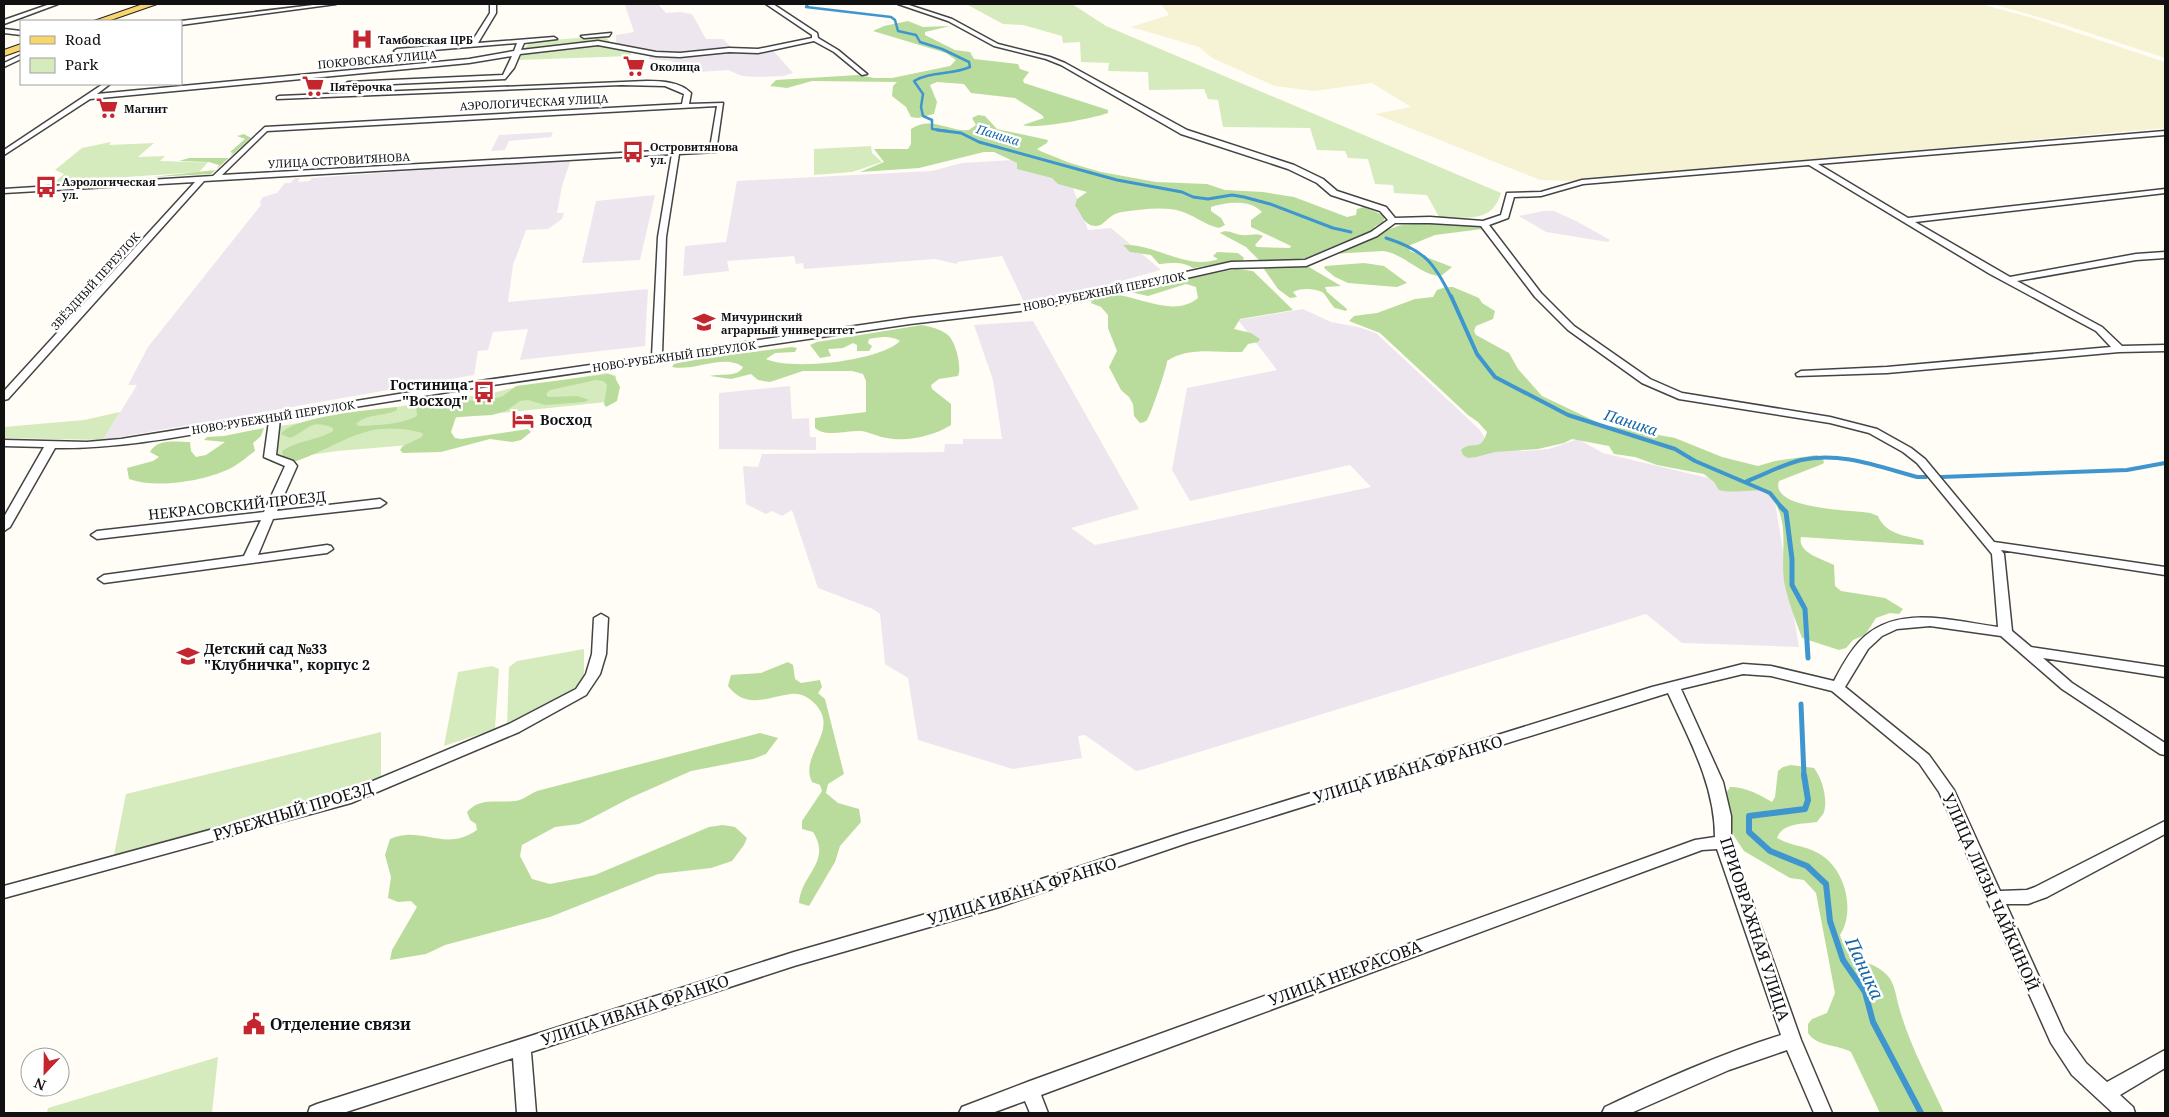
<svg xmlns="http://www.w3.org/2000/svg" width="2169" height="1117" viewBox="0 0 2169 1117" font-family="'Noto Serif',serif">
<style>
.industrial{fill:#eee6ef}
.farmland{fill:#f6f3d4}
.green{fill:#d5ebbd}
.forest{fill:#b9dc9c}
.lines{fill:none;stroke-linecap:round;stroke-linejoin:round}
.stream-far4{stroke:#3f96cf;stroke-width:2.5}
.stream-far3{stroke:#3f96cf;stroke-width:3}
.stream-far2{stroke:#3f96cf;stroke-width:4}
.stream-far1{stroke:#3f96cf;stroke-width:5}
.stream{stroke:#3f96cf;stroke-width:6}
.minor-casing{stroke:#444;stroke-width:3}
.primary-casing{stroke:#222;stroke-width:2}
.minor{fill:#fff;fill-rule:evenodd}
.primary{fill:#f9d66b;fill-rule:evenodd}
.labels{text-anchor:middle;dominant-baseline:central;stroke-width:5;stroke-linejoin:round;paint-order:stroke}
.far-poi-label{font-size:11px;font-weight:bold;fill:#111;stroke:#fff;text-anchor:start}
.far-street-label{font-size:11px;fill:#111;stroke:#fff}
.far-water-label{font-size:12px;font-style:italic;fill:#1768a6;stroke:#fff}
.poi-label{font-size:14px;font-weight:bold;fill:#111;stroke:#fff;text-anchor:start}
.street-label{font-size:14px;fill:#111;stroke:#fff}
.water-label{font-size:15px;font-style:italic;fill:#1768a6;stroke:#fff}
.near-street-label{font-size:16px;fill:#111;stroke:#fff}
.near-poi-label{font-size:16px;font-weight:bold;fill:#111;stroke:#fff;text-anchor:start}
.near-water-label{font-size:18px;font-style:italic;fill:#1768a6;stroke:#fff}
</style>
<rect width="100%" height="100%" fill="#fffdf5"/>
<!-- industrial -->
<g class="industrial">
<path d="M658,4L666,13L680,12L692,14L706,39H723L732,48L772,49L793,73L784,76L757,77L742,76L728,70L685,73L672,61L649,59L650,52L616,45V35L634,32L625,5Z"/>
<path d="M553,132L551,137L509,141L505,150L491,151L499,135Z"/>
<path d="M571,159L562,186L557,213H564L562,219L548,229L526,230L513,265L508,302L648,289L645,346L520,360L528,329L493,332L488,350L478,351L474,375L103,440L137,385H128L148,347L261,205L260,201L263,197L277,193L285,183H290L295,178H300L298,182L309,181L312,178Z"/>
<path d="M1012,160L1072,185L1088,230L1111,228L1161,270L1069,295L1024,302L1002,256L957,262V264L935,259L804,269L803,263L796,264L794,256L727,261L729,271L683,276L685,246L726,242L737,181L932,171L962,163Z"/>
<path d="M655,195L640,260L582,263L596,201Z"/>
<path d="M1543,211H1554L1576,221L1610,240L1608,242L1546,232L1519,216Z"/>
<path d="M1303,309L1331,322L1358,327L1376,333L1479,429L1489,444L1523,451L1549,449L1578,439L1603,453L1704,477L1773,490L1799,647L1682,643L1646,614L1141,770L1136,771L1085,735L1078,736L1082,758L1013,769L918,740L908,678L885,664L880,614L873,609L818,588L792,510L782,516L772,511L766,514L746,504L743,466L758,467L762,454L944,452L945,444H963V439H1002L993,380L974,325L1033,321L1139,509L1071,528L1095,545L1371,487L1350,465L1190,501L1172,470L1187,388L1277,370L1238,320Z"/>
<path d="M790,386L792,419L809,418L810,437H816V450L719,449V393Z"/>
</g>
<!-- farmland -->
<g class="farmland">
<path d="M1161,4H1980L2033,18L2165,62V128L1569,181L1540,180L1375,114L1411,107L1372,83L1314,91L1275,86L1212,58L1199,47L1131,27L1169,15Z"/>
<path d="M1993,4H2165V58L2062,24Z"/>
</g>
<!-- green -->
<g class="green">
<path d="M966,4H1072L1106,26L1501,193C1492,224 1466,217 1439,217L1427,195L1394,193L1393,185L1375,184L1368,159L1348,158L1345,151L1317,150L1310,128L1223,127L1218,100L1208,99L1204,89L1149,90L1148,72L1108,71L1109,63L1081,62L1080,42L1063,43L1062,36L1023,25L1003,24Z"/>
<path d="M600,36H606L610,43L523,49L531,42Z"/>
<path d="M595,45L632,50L630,56L519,60L523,52Z"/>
<path d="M111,142L109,145L154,143L138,157L165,156L160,161C176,161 191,163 208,162L199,172L55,182L64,174L55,170L82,148Z"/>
<path d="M871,146L872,153L882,162L852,172L814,175V149Z"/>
<path d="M607,373L616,376V401L452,418L446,442L337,451L283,459L275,455L280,426L458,397L485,395L508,389Z"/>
<path d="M120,412L103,440L4,438V427L84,420Z"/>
<path d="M584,649V679L578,686L530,716L507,725L509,667L517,661Z"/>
<path d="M492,666L499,669L495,729L444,746L458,672Z"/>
<path d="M381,732V779C295,812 204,832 114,855L126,794Z"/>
<path d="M218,1057L212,1113H47L48,1108Z"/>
</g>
<!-- forest -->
<g class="forest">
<path d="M908,21L923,27L950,26L925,32V35L955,50L970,52L974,59L1018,64L1020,69L1029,72L1023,80L1024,83L1102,108L1108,110V113C1095,118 1033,130 1023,125L1044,118L1042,115L1015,98L971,93L964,84L937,82L930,85L937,102L934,114L918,118L911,117L906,107L892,96L893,86L897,82L812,81L787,88L770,86L776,80L858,75L874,78H892L950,66L956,60L946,53L873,31L884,26Z"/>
<path d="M978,115L985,116L997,129L1048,140L1047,143L1037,149L1040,151L1070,163L1101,172L1156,182L1207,184L1225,190L1263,192L1294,197L1347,217L1356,215L1357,209L1364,207L1385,216L1383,222L1374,227C1384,235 1393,226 1403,225C1428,223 1452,224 1477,225L1482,229L1435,235L1408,246L1410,251L1452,267L1441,276C1421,276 1405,254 1383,251L1314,255L1299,260L1264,261L1259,260L1246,247L1220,233C1227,228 1235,235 1243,235C1250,236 1256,232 1263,236L1255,245L1257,247L1290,248L1291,246L1251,227V220L1262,212C1250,199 1227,202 1211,207V211L1221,218L1225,225L1219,228C1205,225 1194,215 1180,211C1162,206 1140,210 1122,212C1108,214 1105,226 1096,226C1082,225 1082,213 1075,206L1077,199L1087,192L1058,184L1052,178L1017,169V163L994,152H984L919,168L860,172L884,162L874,149H908L911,144V129C931,115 949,132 969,130L976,125L972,118Z"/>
<path d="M244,134L251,138L211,174L152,177L216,170L219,165L209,162L179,161L189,158H229L233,153L230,152L245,139L237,136Z"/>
<path d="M1123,245C1155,243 1183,269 1216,260L1218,259L1213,256L1217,252L1238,253L1244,258L1243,260L1193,268C1182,261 1172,263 1159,264L1151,255L1130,252Z"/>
<path d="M1364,263L1384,266L1407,283L1397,287L1348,283L1335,277L1324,268L1325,266Z"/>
<path d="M1296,265L1309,267L1341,286L1325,287L1327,292L1347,309L1346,311L1335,308C1330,304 1326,294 1322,292C1314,288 1299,288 1293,292L1297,297L1290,298L1278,289L1262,266Z"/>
<path d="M1236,269L1253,271L1293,310L1240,319L1234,329L1251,333L1260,339L1258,342L1248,344L1242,352C1218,353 1189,346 1167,361C1168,364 1150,417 1147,420C1145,422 1143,422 1140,423L1134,416L1133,404L1129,397L1121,390L1109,367L1117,351L1108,328V315L1101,307L1091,303L1092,300C1120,280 1166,324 1198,298L1196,287L1186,284L1148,296L1126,291Z"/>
<path d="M1446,287H1453L1479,298L1482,303L1495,311L1493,319L1476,326L1474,331L1476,335L1509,353L1518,369L1542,396L1603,425L1675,438L1722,457L1758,466L1775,461L1817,455L1823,459L1824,463L1820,465L1779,481C1769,510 1854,510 1870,513L1878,516C1885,534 1906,536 1923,540L1924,545L1801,537C1797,553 1823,559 1834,565L1835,586L1841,591L1885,598L1903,609L1899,614L1890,613L1876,618L1865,635L1853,640L1846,648L1839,650L1802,638C1796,621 1789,604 1785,586C1778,555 1795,513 1763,491C1749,489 1733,494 1719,490L1714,482L1704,474L1657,465L1635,457L1614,454L1609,446L1572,439L1564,443L1538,449L1495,452L1476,457L1468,458L1463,455L1461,450C1473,439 1480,454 1487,432L1478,422L1468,415L1380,333L1349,321L1354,316L1377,313L1415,299L1433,297L1437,290Z"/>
<path d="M922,325C931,327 941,329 948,335C956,342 962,367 958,376L939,379L931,385L932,389L951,404V425C934,436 907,442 887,438C878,437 870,432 861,431C847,430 826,438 815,428V418L866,412V381L863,374L852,371H803L770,382L758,380L751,374L731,379L710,376C721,373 737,378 743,367C724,353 694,372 672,367L674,364L696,359L792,347L797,348L795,352L775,353L766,359C791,371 881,361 900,341C891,335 879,337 869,339L868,343L872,346L869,351H857V345L853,343L843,348L828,349L831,356L820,358L810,345L817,342Z"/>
<path d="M608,374L614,376L620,387L617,401L606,407L604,404L607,385L603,381L596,380L550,390L546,394L548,397L578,396L589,400L584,402L545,405L528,400L520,401L506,411L492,415L456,417L451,432L455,438L461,439L528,429L531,432L521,440L512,442L490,439L441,452L403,453L400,450L403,446L422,437L423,433C365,418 345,444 294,462L283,457L282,451C297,440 317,441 333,431V428C310,418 309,430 290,438L281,434C292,417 375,409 397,407V410C384,417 367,413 356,424L359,426C377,425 401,425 417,416L416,406L430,400L447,399L460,401L494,399L503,396L516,386Z"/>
<path d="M264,428L261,436L253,443L255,451C248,456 240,463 233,467C207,481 157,489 129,479L127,468L153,461L159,457L150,452C157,438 177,442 190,442L191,451L196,457L206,455L225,442L204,440L207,437L224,436Z"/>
<path d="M788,662L793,665L795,679L801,683L820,680L822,687L818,693L825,699L844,774L828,784L826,793L838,803L859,809L861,822L840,846L835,862L809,906L799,903C801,874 832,862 813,832L802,829V821L822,791L820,785L812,782C798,754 844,729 812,701C806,696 800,693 791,694C767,697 746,710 728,686L731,675L761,673Z"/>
<path d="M760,733L778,738L766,754L753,759L691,771L630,798L590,819L579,824L555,827L522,845L520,856L532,879L550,884L595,875L709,827L723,825L735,827L747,838L744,845L732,861L711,868L658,874L550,917L445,945L426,954L390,960L392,950L417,907L411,901L398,902L388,898L391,877L385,855L390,839C422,825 444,853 477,830L476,824L470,820L467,812C479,797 498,803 515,801C523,800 530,794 537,791Z"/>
<path d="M1791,765L1814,768C1822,778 1828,799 1824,812C1823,815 1819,819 1817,822C1803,824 1782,823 1777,838C1792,847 1811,846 1824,857C1846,873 1855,912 1840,935C1851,970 1868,955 1887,975C1895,983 1896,997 1899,1007C1909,1044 1928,1078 1944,1113H1880L1851,1052C1837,1044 1817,1047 1808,1033V1024L1812,1019L1827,1013L1835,993L1816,893L1804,880L1790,878L1744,851L1734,836L1726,813L1727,792L1730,787C1746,787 1758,794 1772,802L1775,797L1778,771L1783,767Z"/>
</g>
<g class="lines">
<!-- stream-far4 -->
<path class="stream-far4" d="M808,4L806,7L891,17L895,20L898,31L916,35L920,42L942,49L969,62L970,67C952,75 931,71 914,81L923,94L921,107L923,116L932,120V129L947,131"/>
<!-- stream-far3 -->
<g class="stream-far3">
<path d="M937,130L961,133L979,142L1117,180L1182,192L1193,197L1208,199L1232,195L1244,197L1270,204L1333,228L1351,232"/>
<path d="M1386,238C1424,250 1434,262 1451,297"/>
</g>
<!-- stream-far2 -->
<g class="stream-far2">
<path d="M1451,296L1477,354L1495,377L1568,415L1675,449L1695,461L1770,493L1782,508"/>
<path d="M1941,477L2127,470L2165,463"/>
<path d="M1747,481C1765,474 1782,465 1801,460C1840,451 1880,467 1917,477H1926"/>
</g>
<!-- stream-far1 -->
<g class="stream-far1">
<path d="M1781,507L1786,512L1792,559V585L1805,609L1808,658"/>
<path d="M1801,704L1804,776"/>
</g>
<!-- stream -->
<path class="stream" d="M1804,775L1808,800L1805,809L1749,816V832L1770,851L1807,866L1826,884L1830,921L1843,960L1865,992L1873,1022L1921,1113"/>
<!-- minor casing -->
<g class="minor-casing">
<g id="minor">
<path d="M50,4H58L4,24V20Z"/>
<path d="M321,4H336L181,25V21Z"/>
<path d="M490,4H496V13L478,43L554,37L557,39L524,43L521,50L598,41L656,52L680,53L729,48L758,49L812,38V35L766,4H773L817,33L818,38L838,50L867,74L862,75L834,52L814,41L758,53L729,52L680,57L656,56L598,45L520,54L514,68L505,79L348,86L345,84L348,82L503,75L512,56L469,63L90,99L4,155V150L103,84H110L97,94L469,59L514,51L517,43L397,53L394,51L397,49L471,43L490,13Z"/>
<path d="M898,4H906L952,19L998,44L1050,57L1065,63L1187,130L1294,165L1323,179L1337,191L1386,207L1395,218L1430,217L1483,221L1501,215L1507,193L1541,192L1582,180L2165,131V135L1818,164L1908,218L2165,189V193L1915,222L2010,277L2136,254L2165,252V258L2136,260L2017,281L2102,327L2122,346L2165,345V351L2119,352L1887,373L1797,376L1796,374L1801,371L1887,367L2111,347L2096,331L1990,274L1809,165L1583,184L1541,196L1514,197L1508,218L1489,225L1541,293L1574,326L1650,379L1682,393L1830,417L1877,429L1911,448L1925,459L1994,542L2165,567V575L2001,550L2004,554L2012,631L2031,647L2165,667V677L2043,658L2072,683L2165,743V755L2160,754L2062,689L2001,636L1930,626L1897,629L1882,636L1868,649L1845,687L1929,755L1954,790L2000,891L2027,890L2035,887L2165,821V834L2047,897L2028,904H2006L2064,1032L2086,1063L2107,1082L2165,1050V1068L2120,1095L2133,1107L2135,1113H2113L2072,1075L2051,1043L1939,792L1919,763L1832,691L1771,676L1743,674L1681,689L1723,782L1731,816V842L1801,1040L1832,1113H1814L1787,1050L1729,1070L1631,1113H1602L1605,1107C1663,1080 1720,1054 1781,1035L1717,849L1702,850L1041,1095L1048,1113H1030L1025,1101L992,1113H959L962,1107L1030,1081L1695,840L1715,837C1715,785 1689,739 1668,693L1187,843L999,907L794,966L531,1052L536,1113H517L513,1058L343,1113H308L310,1107L317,1104L794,952L999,893L1182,833L1652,687L1743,664L1771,666L1834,681C1841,668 1848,654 1859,642C1895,603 1951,621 1998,627L1992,554L1917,463L1903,452L1869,433L1830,423L1679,399L1642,383L1568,330L1535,297L1481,226L1430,223H1395L1377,236L1306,266L1231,268L1106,296L1029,310L910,324L473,388L280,419L276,455L293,461L297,466L277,511L380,499L386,503L380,507L273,519L258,555L327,545L331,546L333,549L327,553L104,583L98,579L104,575L244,556L261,520L97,539L91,535L97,531L264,512L285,466L264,457L269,421C198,433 127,449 55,448L10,527L4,531V517L44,447L4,446V440L87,442L121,439L473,382L652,356L658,237L672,154L204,181L8,399L4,400V391L195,182L4,193V189L213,176L265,127L682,104L684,94L665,86L621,85L277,99V97L279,96L647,81C663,81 680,82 691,93L689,104L723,103L716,152L679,154L666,237L662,354L910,318L1029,304L1106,290L1231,262L1305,260L1371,232L1388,220L1380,211L1331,195L1317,183L1288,169L1181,134L1061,65L1046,59L994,46L948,21ZM717,106L710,148L222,175L267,131Z"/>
<path d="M4,29L21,31V35L4,33Z"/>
<path d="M611,33L609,36L584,38L581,36Z"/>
<path d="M21,55V59L4,67V63Z"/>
<path d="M601,614L608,618L606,654L600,674L586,695L519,732L351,803L4,898V886L342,794L509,724L576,689L586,674L592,654L594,618Z"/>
</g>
</g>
<!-- primary casing -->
<g class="primary-casing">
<g id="primary">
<path d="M143,4H157L108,21H94Z"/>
<path d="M21,44V50L4,56V50Z"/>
</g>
</g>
<!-- minor -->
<use href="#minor" class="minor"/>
<!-- primary -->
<use href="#primary" class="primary"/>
</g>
<!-- icons -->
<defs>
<g id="hospital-bare" transform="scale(1.725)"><path d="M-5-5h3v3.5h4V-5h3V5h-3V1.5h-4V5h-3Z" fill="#c4262e" stroke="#fff" stroke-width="2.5" paint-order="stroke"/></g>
<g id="supermarket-bare" transform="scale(1.725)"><path d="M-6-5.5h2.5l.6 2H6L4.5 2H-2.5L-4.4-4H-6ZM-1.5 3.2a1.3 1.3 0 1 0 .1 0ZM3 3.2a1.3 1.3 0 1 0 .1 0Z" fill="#c4262e" stroke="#fff" stroke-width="2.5" paint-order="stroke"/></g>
<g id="bus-bare" transform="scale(1.725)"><path d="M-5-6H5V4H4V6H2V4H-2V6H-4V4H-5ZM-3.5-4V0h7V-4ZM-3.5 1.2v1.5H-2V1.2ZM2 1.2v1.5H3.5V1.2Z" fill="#c4262e" stroke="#fff" stroke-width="2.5" paint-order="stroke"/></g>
<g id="university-bare" transform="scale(1.725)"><path d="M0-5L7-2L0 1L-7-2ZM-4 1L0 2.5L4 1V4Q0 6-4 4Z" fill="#c4262e" stroke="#fff" stroke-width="2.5" paint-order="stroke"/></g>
<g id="hotel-bare" transform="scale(1.725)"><path d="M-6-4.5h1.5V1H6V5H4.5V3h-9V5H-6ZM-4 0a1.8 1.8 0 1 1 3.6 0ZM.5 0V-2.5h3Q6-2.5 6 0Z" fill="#c4262e" stroke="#fff" stroke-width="2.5" paint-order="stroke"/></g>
<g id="school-bare" transform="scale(1.725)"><path d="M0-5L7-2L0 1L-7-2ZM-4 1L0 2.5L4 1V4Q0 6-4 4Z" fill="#c4262e" stroke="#fff" stroke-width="2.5" paint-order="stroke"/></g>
<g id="civic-bare" transform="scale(1.725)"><path d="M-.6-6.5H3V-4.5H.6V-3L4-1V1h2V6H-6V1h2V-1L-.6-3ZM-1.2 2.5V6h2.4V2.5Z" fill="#c4262e" stroke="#fff" stroke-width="2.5" paint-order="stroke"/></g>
</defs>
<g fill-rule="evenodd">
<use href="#hospital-bare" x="362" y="39"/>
<use href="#supermarket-bare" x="634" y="66"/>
<use href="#supermarket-bare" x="313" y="86"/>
<use href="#supermarket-bare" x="107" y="108"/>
<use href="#bus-bare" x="633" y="152"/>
<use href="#bus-bare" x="46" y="187"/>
<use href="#university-bare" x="704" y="322"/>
<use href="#bus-bare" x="484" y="392"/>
<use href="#hotel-bare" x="523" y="419"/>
<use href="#school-bare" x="188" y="656"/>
<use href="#civic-bare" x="254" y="1024"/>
</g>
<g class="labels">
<!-- far-poi labels -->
<g class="far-poi-label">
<text x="378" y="39">Тамбовская ЦРБ</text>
<text x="650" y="66">Околица</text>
<text x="330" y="86">Пятёрочка</text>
<text x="124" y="108">Магнит</text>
<text x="650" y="146">Островитянова<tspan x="650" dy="13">ул.</tspan></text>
<text x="62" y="181">Аэрологическая<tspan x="62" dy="13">ул.</tspan></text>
<text x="721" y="316">Мичуринский<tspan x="721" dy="13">аграрный университет</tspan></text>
</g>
<!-- far-street labels -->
<g class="far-street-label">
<text transform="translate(377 59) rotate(-5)">ПОКРОВСКАЯ УЛИЦА</text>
<text transform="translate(534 102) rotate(-3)">АЭРОЛОГИЧЕСКАЯ УЛИЦА</text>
<text transform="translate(339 160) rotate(-3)">УЛИЦА ОСТРОВИТЯНОВА</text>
<text transform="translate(95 281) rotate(-48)">ЗВЁЗДНЫЙ ПЕРЕУЛОК</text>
<text transform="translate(1104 291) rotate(-11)">НОВО-РУБЕЖНЫЙ ПЕРЕУЛОК</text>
<text transform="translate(674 356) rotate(-8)">НОВО-РУБЕЖНЫЙ ПЕРЕУЛОК</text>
<text transform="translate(273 417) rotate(-9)">НОВО-РУБЕЖНЫЙ ПЕРЕУЛОК</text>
</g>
<!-- far-water labels -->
<g class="far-water-label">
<text transform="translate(998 135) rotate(17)">Паника</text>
</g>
<!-- poi labels -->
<g class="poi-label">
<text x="468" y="384" text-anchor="end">Гостиница<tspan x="468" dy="16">"Восход"</tspan></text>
<text x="540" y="419">Восход</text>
<text x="204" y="648">Детский сад №33<tspan x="204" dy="16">"Клубничка", корпус 2</tspan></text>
</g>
<!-- street labels -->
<g class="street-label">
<text transform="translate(237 505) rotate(-6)">НЕКРАСОВСКИЙ ПРОЕЗД</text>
</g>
<!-- water labels -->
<g class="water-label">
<text transform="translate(1631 422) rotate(18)">Паника</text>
</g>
<!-- near-street labels -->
<g class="near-street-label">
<text transform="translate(1408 769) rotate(-17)">УЛИЦА ИВАНА ФРАНКО</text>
<text transform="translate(293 811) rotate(-17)">РУБЕЖНЫЙ ПРОЕЗД</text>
<text transform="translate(1022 891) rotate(-17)">УЛИЦА ИВАНА ФРАНКО</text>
<text transform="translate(1991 892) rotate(66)">УЛИЦА ЛИЗЫ ЧАЙКИНОЙ</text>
<text transform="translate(1755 929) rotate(72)">ПРИОВРАЖНАЯ УЛИЦА</text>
<text transform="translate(1345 973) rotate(-20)">УЛИЦА НЕКРАСОВА</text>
<text transform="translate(635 1010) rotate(-18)">УЛИЦА ИВАНА ФРАНКО</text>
</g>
<!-- near-poi labels -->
<g class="near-poi-label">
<text x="270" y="1024">Отделение связи</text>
</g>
<!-- near-water labels -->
<g class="near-water-label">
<text transform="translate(1865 968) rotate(65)">Паника</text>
</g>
</g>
<!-- border -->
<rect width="2169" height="1117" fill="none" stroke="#111111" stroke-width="10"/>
<!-- legend -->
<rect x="20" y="20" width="162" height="65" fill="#ffffff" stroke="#a0a0a0"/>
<rect x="30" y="36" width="25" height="8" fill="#f9d66b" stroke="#a0a0a0"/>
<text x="65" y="45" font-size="15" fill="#111111">Road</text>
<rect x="30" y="58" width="25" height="15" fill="#d5ebbd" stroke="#a0a0a0"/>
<text x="65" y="70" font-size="15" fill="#111111">Park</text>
<!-- north arrow -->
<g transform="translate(45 1072) rotate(202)"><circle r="24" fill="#ffffff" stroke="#a0a0a0"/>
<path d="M0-4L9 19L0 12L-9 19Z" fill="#c4262e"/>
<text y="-8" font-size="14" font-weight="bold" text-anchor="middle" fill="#111111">N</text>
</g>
</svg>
